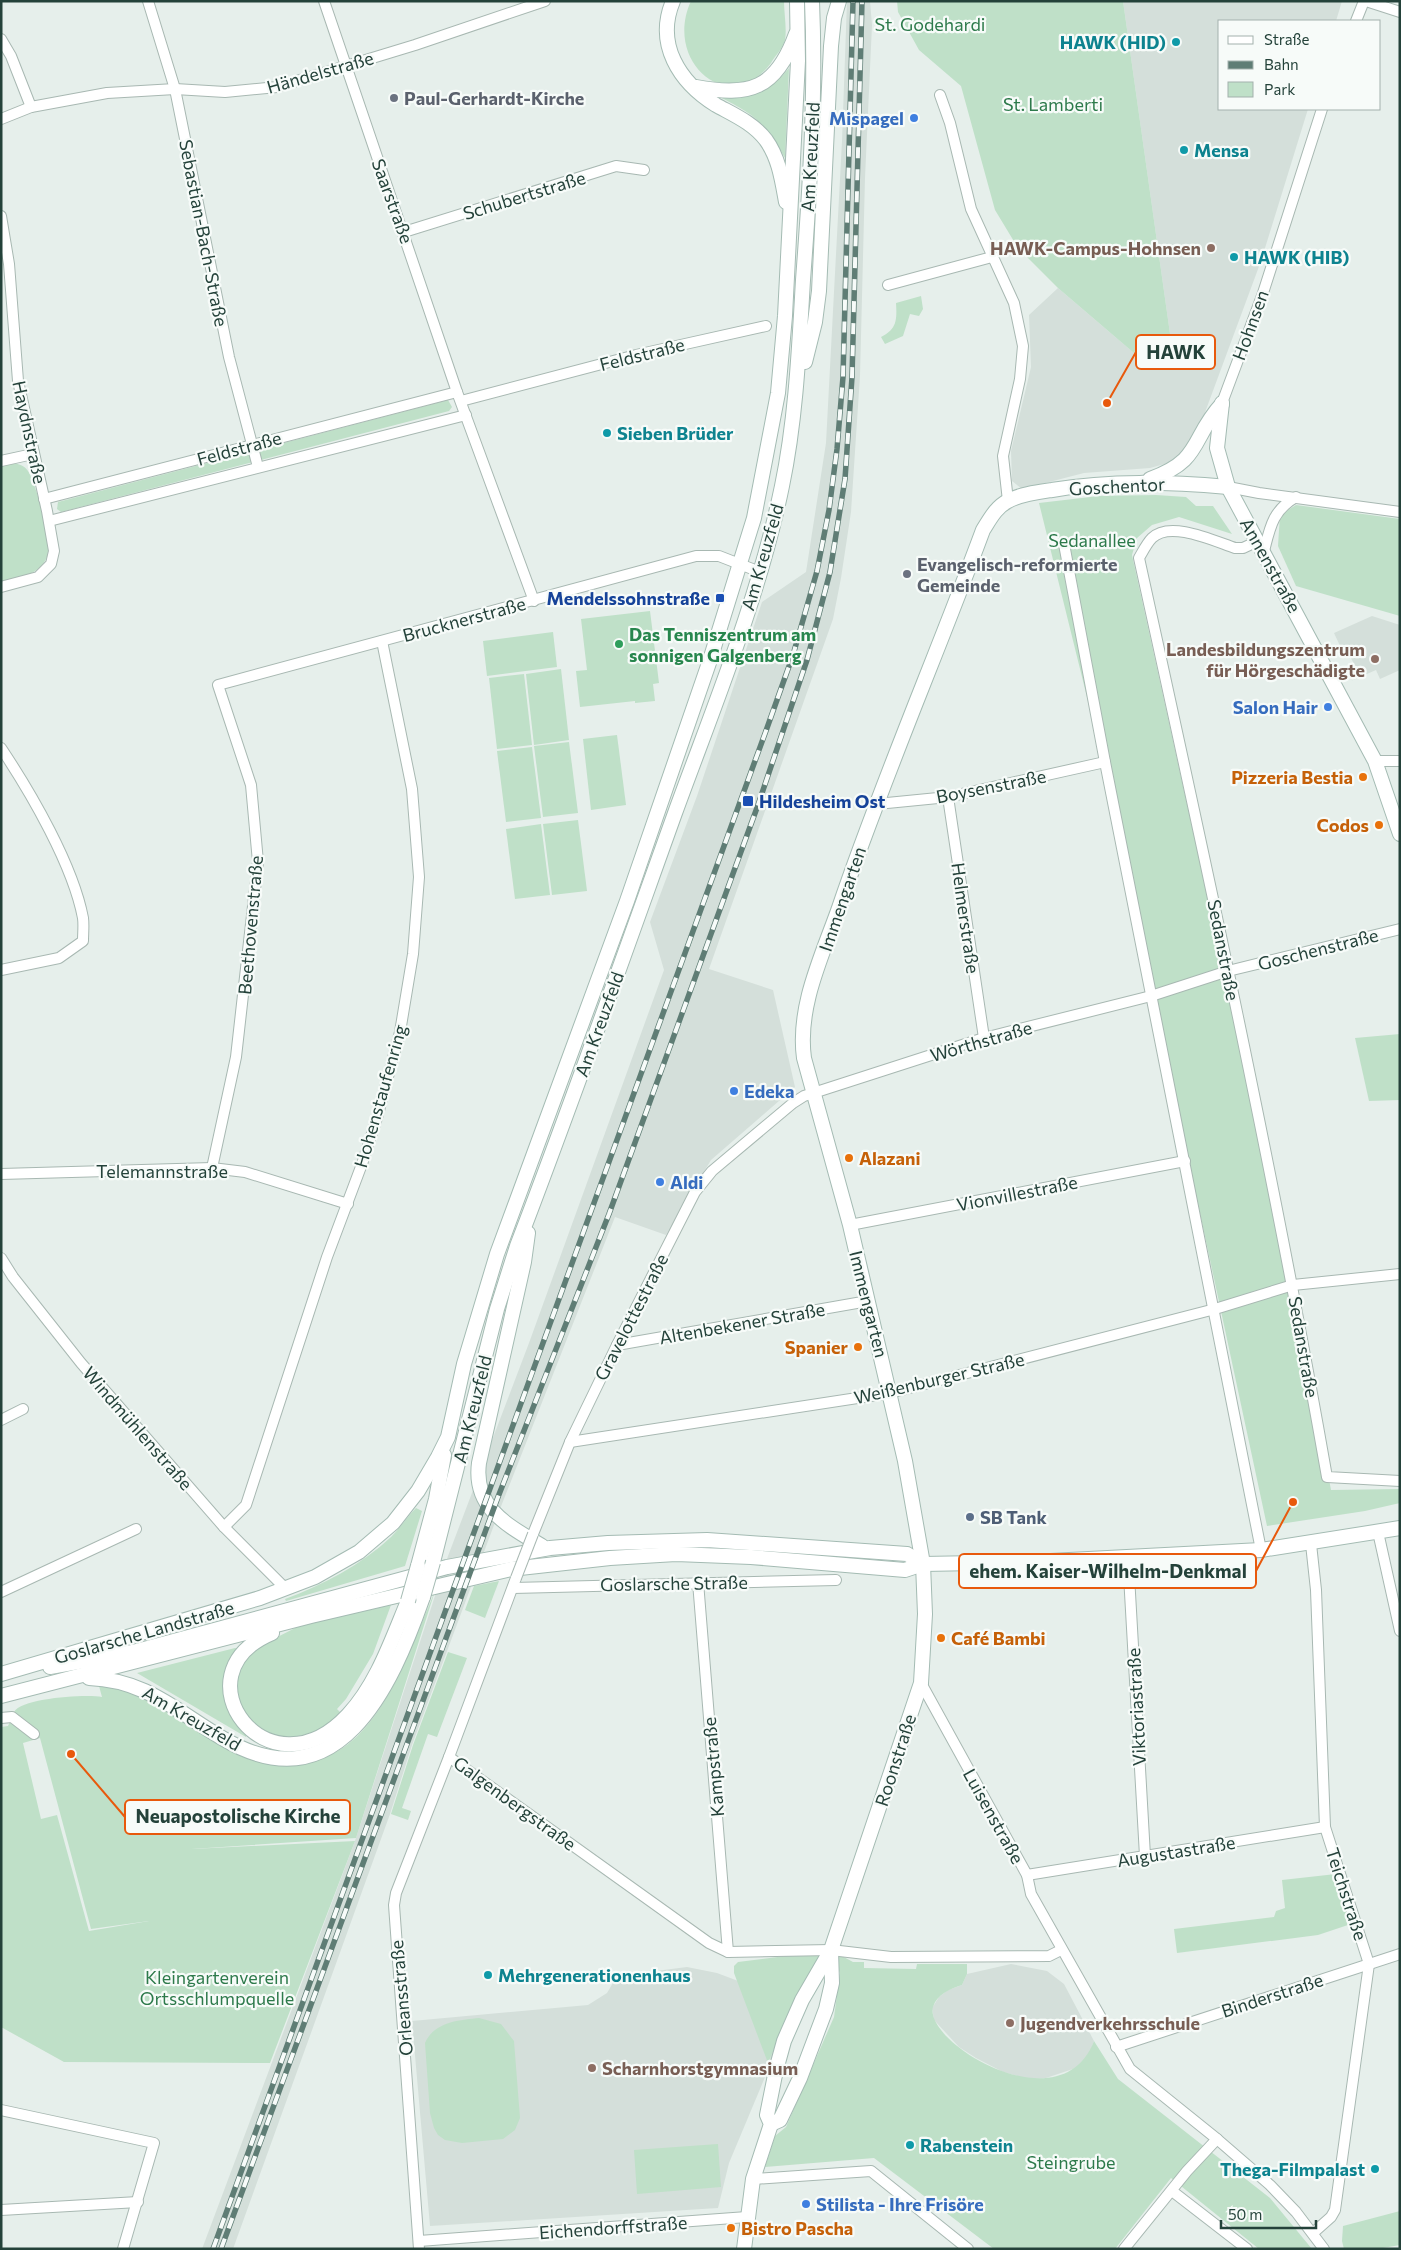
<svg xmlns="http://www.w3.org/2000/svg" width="1401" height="2250" viewBox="0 0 1401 2250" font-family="Commissioner,sans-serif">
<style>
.built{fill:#d4dfda}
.green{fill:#bfe0c8;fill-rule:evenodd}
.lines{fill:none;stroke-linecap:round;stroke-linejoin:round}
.street-casing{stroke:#a8b8b2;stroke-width:12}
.secondary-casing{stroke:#a4bbb3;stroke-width:16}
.street{stroke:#fff;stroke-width:10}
.secondary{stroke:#fff;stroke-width:14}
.rail-casing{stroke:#5f7d75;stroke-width:5.5}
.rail{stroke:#f7fbf9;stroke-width:4;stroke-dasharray:11;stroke-linecap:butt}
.street-bridge-casing{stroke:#a8b8b2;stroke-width:12;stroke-linecap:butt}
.secondary-bridge-casing{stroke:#a4bbb3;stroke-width:16;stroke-linecap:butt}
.street-bridge{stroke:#fff;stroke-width:10}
.secondary-bridge{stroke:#fff;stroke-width:14}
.culture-dot{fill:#0f9aa8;stroke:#f7fbf9;stroke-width:2}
.worship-dot{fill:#6b7280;stroke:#f7fbf9;stroke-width:2}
.shop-dot{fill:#3f7fe0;stroke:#f7fbf9;stroke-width:2}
.education-dot{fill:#8d6e63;stroke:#f7fbf9;stroke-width:2}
.transit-dot{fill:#1a4fb4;stroke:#f7fbf9;stroke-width:2}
.leisure-dot{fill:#2e9e5b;stroke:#f7fbf9;stroke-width:2}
.food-dot{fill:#e8710a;stroke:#f7fbf9;stroke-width:2}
.service-dot{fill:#5c6f8a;stroke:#f7fbf9;stroke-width:2}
.labels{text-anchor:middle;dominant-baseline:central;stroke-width:4.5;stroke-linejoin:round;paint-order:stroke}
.park-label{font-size:18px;fill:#2d7a4b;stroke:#f7fbf9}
.culture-label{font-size:18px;font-weight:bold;fill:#0d838f;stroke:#f7fbf9;text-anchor:start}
.street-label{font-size:18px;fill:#24423a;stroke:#f7fbf9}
.worship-label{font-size:18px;font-weight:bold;fill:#5b616d;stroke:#f7fbf9;text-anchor:start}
.shop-label{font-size:18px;font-weight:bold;fill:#366cbe;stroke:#f7fbf9;text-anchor:start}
.education-label{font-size:18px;font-weight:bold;fill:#785e54;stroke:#f7fbf9;text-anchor:end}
.transit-label{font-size:18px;font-weight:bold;fill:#164399;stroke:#f7fbf9;text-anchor:end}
.leisure-label{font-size:18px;font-weight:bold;fill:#27864d;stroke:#f7fbf9;text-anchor:start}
.food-label{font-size:18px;font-weight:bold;fill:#c56008;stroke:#f7fbf9;text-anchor:end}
.service-label{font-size:18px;font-weight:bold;fill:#4e5e75;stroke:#f7fbf9;text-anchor:start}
.leader{fill:none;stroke:#e8590c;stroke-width:2}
.callout-dot{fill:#e8590c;stroke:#f7fbf9;stroke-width:2}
.callout{fill:#f7fbf9;stroke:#e8590c;stroke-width:2}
.callout-label{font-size:19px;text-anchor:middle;font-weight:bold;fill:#24423a}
</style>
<rect width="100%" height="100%" fill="#e6efeb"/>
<!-- built -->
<g class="built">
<path d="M847,1H870L872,25L865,178L860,376L851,512L841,578L833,619L709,969L773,990L795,1087L711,1160L666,1235L615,1217L500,1509L412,1745L390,1814L233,2249H202L355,1841L448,1556L529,1343L664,970L650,922L697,796L762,602L806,572L826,443L842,141Z"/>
<path d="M1123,1H1342L1336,21H1220V109H1308L1261,261L1197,434L1180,457L1168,463L1150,468L1084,473L1022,489L1012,481L1011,451L1031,367L1029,315L1058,288L1148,365L1174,362Z"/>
<path d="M1372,616L1400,625V670L1380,679L1376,670L1351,681L1360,676L1345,646L1341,648L1334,633Z"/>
<path d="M1011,1964L1047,1971L1064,1984L1094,2041L1089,2055L1076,2068L1046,2078L1028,2079L1003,2072L976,2058L959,2047L934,2020L932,2008L939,1997L948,1990L962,1985L967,1974Z"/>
<path d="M687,1967L717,1973L796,2003L729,2163L718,2208L430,2226L412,2021L588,2005L607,1993L617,1976Z"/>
</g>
<!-- green -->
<g class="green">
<path d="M691,1H784C784,13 787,29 785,40C783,48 775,56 771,63C729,119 663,62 691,1Z"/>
<path d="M897,1H1123L1174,362L1148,365L1058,288L1018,248L995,210L961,86L919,50L898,12Z"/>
<path d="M789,68L785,158C764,121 755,115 718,96C750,96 768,94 789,68Z"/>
<path d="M921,296L923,309L919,316L910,314L903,336L885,344L881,337C897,329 897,320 896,303Z"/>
<path d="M448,400L452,407L449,411L61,512L57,509L58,502Z"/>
<path d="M11,462C18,464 24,465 28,471C37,486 52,542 47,557C40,574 17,580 1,584V464Z"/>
<path d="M1156,495L1186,497L1196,506H1213L1232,534L1179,517L1152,525L1137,538L1132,555L1293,1285L1331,1490L1400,1489V1503L1365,1511L1267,1526L1106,774L1039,503L1099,496Z"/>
<path d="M1296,505L1400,519V616L1296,586L1278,546L1280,515Z"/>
<path d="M650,611L659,683L653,684L655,701L635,703V701L580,707L576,671L587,670L581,619Z"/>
<path d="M553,632L557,667L487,676L483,641Z"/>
<path d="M561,669L569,740L534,745L526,674Z"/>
<path d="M524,674L532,745L497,749L489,678Z"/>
<path d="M617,735L626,805L591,810L583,739Z"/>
<path d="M569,742L578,813L543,817L534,746Z"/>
<path d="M532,747L541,818L506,822L497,751Z"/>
<path d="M578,820L587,891L552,895L543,824Z"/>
<path d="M541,824L550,895L515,899L506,829Z"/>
<path d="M1400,1034V1100L1369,1101L1355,1038Z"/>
<path d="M416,1508L422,1511L405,1566L286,1601L285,1599C323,1585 361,1565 391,1537C400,1528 407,1517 416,1508Z"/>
<path d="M499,1581L485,1618L465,1610L474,1586Z"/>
<path d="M435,1591L356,1838L192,1849L355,1841L270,2063L64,2062L1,2027V1727L8,1726C10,1722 12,1716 14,1712C22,1698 86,1694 102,1697L99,1686C133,1691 157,1700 186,1720C194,1726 201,1734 210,1738C353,1815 389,1701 435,1591ZM40,1738L91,1929L149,1921L89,1931L57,1815L41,1819L23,1743Z"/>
<path d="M391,1605L373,1654L346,1699L337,1709L343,1715L327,1729L292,1738L273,1736L252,1722L239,1704L235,1686L246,1653L299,1626Z"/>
<path d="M235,1648L241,1649L236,1656L238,1726L246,1735V1737L137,1673Z"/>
<path d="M448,1652L467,1658L437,1737L428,1734L402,1808L411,1811L408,1820L391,1814L413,1745Z"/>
<path d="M1336,1874L1351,1924L1318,1935L1177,1953L1174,1929L1274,1917L1276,1911L1285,1908L1282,1880Z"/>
<path d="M831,1950L853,1962H864V1968L916,1969L917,1964H967V1974L962,1985C950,1989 937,1994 933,2007C923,2042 1061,2127 1094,2041L1118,2079L1270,2198L1312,2249H1259L1171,2178L1115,2249H994L874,2158L765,2167L775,2136L786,2127L834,2017L840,1973L831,1951L796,1996L768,2063L734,1973V1966L738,1962Z"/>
<path d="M479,2018L501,2024L514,2041L520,2118L515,2130L503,2139L462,2143L445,2140L438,2135L434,2128L430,2113L425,2043C434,2022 459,2020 479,2018Z"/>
<path d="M718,2144L721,2187L637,2194L634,2150Z"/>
<path d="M1400,2211V2245L1377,2249H1344L1342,2241L1343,2226Z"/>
</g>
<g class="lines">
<!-- street casing -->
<g class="street-casing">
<g id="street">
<path d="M148,1L175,89L229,357L258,467"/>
<path d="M324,1L457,392L534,601"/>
<path d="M1366,1L1400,12"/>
<path d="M1356,21L1364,1"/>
<path d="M1,39L11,56L31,107"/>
<path d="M940,95L950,123L971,209L1014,303L1023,346L1020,379L1003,456L1008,501"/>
<path d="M1,119L31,107L107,93L175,89L225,92L277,87L415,45L545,1"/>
<path d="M1,216L9,264L18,381L47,511L54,551L51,564L38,577L1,587"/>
<path d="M404,232L616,166L644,170"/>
<path d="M888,285L992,257"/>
<path d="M461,401L636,355L766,326"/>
<path d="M1222,403L1263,293L1322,109"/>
<path d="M1,461L33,454"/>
<path d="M1228,487L1259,493L1400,512"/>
<path d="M44,499L457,392"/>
<path d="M49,521L466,415"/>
<path d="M1258,541L1243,548H1235C1214,541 1170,520 1152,538C1147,543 1143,551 1139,558C1206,863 1273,1169 1327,1477L1400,1481"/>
<path d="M1064,544L1105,762L1261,1550"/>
<path d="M1264,551C1270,527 1273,510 1296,497"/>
<path d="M1,748C31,793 73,865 83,918C84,925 83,933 83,941L59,958L1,970"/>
<path d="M1375,761H1400"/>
<path d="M948,797L984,1038"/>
<path d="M877,804L948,797L1105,762"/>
<path d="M212,1168L236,1057L258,862L251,785L218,685L696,556H719L760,572"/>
<path d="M1,1174L212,1168L245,1172L348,1204"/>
<path d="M850,1225L1185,1161"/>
<path d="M1,1258L13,1277L81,1363L224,1527L286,1589"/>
<path d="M617,1345L868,1301"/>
<path d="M1,1420L23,1409"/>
<path d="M570,1442L890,1393L1215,1309L1293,1285L1400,1274"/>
<path d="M224,1527L246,1505L327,1257L362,1164L377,1118L400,1032L413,954L419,877L412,789L382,641"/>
<path d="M1378,1532L1400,1631"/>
<path d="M533,1534L570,1442L617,1345L695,1192L712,1171L793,1103L804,1096L984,1038L1151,996L1228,971L1400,929"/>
<path d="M1311,1544L1316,1590L1325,1827L1369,1964L1335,2210L1331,2217L1313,2233"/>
<path d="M1128,1558L1145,1856"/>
<path d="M516,1578L449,1757L709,1943L728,1952L831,1950L891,1957L1049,1956L1061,1950"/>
<path d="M698,1582L728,1952"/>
<path d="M513,1588L836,1580"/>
<path d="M1,1592L136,1529"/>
<path d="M921,1683L1027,1875L1031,1894L1130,2069L1217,2139L1270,2185L1296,2212L1324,2249"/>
<path d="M1,1718L12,1717L34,1734"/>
<path d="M1027,1875L1325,1827"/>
<path d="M1116,2047L1400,1954"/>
<path d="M1,2110L154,2143L123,2249"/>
<path d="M753,2179L871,2171L968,2249"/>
<path d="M1172,2191L1247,2249"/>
<path d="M1,2210L138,2202"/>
<path d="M419,2241L747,2217"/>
<path d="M419,2249L394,1905L396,1893L449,1757"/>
<path d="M1124,2249L1187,2171L1217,2139"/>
</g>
</g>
<!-- secondary casing -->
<g class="secondary-casing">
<g id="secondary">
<path d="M673,1C655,44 679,82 716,105C734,115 753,123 766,140C779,158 782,180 786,202"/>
<path d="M696,87C750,97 776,89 796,34"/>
<path d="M805,362L815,322L819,291L831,46L834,18L839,1"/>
<path d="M1222,403L1217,448L1228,487L1375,761L1400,834"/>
<path d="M1150,479C1203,460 1190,439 1222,404"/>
<path d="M528,1233L524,1262L479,1463C473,1508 507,1525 542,1546"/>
<path d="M433,1562L497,1309L517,1246C572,1103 623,958 675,813C714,706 759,598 782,486C796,419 799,349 803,280C810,187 816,94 812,1"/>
<path d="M418,1566L436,1499L444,1455"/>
<path d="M272,1633C174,1674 268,1801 348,1715C377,1684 392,1639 408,1601"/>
<path d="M50,1667L133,1652L447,1567L550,1548L608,1543L707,1540L907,1554L923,1564"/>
<path d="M1,1674L260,1598L315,1577L359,1552L393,1523L418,1491L438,1457L448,1437L464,1364L497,1254L627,901L710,660L754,518L778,393L785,316L798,61L797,1"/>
<path d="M89,1678C146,1680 176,1711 222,1738C338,1807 391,1688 423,1597"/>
<path d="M1,1696L311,1616L511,1569L610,1558L676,1554L751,1557L905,1570L923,1564L1031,1562L1261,1550L1400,1528"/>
<path d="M771,2124L780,2120L800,2078L826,2009L832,1983L831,1951"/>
<path d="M744,2249L753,2179L771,2124L767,2115L776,2070L784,2041L802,2000L831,1950L921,1683L925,1614L923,1564L905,1461L850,1225L804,1058C797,1007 822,956 839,908C882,781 936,657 983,530C990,519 996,507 1008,501C1021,494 1038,492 1052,490C1111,480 1169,482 1228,487"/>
</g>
</g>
<!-- street -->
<use href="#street" class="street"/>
<!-- secondary -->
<use href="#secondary" class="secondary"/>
<!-- rail casing -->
<g class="rail-casing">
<g id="rail">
<path d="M213,2249L767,728L793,655L817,571L829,510L837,449L843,377L853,1"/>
<path d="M221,2249L498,1497L609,1214L758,805L807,660L830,572L845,479L852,377L862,1"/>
</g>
</g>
<!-- rail -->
<use href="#rail" class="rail"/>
<!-- street-bridge casing -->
<g class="street-bridge-casing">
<path id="street-bridge" d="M516,1578L533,1534"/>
</g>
<!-- secondary-bridge casing -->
<g class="secondary-bridge-casing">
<g id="secondary-bridge">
<path d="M423,1597L433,1562"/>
<path d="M408,1601L418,1566"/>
</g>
</g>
<!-- street-bridge -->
<use href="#street-bridge" class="street-bridge"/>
<!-- secondary-bridge -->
<use href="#secondary-bridge" class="secondary-bridge"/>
</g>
<!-- markers -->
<g class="culture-dot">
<circle cx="1176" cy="42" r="5"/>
<circle cx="1184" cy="150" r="5"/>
<circle cx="1234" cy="257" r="5"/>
<circle cx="607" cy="433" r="5"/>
<circle cx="488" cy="1975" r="5"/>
<circle cx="910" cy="2145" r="5"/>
<circle cx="1375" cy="2169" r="5"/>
</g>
<g class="worship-dot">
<circle cx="394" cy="98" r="5"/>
<circle cx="907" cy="574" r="5"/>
</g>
<g class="shop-dot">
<circle cx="914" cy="118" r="5"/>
<circle cx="1328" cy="707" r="5"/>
<circle cx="734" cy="1091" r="5"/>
<circle cx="660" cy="1182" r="5"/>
<circle cx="806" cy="2204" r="5"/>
</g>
<g class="education-dot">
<circle cx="1211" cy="248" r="5"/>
<circle cx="1375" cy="659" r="5"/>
<circle cx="1010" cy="2023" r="5"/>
<circle cx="592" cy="2068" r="5"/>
</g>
<g class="transit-dot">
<rect x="715" y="593" width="10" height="10" rx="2.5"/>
<rect x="742" y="795" width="12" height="12" rx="2.5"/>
</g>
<circle class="leisure-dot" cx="619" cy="644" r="5"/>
<g class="food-dot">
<circle cx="1363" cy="777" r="5"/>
<circle cx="1379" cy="825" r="5"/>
<circle cx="849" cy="1158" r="5"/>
<circle cx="858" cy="1347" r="5"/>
<circle cx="941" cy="1638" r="5"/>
<circle cx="731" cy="2228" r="5"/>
</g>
<circle class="service-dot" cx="970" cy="1517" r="5"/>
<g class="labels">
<!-- park labels -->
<g class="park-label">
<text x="930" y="24">St. Godehardi</text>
<text x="1053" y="104">St. Lamberti</text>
<text x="1092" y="540">Sedanallee</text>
<text x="217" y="1977">Kleingartenverein<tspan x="217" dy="21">Ortsschlumpquelle</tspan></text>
<text x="1071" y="2162">Steingrube</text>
</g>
<!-- culture labels -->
<g class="culture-label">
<text x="1166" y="42" text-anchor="end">HAWK (HID)</text>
<text x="1194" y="150">Mensa</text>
<text x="1244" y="257">HAWK (HIB)</text>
<text x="617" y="433">Sieben Brüder</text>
<text x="498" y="1975">Mehrgenerationenhaus</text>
<text x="920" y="2145">Rabenstein</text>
<text x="1365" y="2169" text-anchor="end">Thega-Filmpalast</text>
</g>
<!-- street labels -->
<g class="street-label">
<text transform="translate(320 72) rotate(-16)">Händelstraße</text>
<text transform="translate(810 157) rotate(-87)">Am Kreuzfeld</text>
<text transform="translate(524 195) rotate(-17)">Schubertstraße</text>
<text transform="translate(393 201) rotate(70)">Saarstraße</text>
<text transform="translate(204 233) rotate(79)">Sebastian-Bach-Straße</text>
<text transform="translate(1250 325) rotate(-70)">Hohnsen</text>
<text transform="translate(642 354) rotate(-14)">Feldstraße</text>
<text transform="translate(30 432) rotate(78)">Haydnstraße</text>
<text transform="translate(239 448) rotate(-15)">Feldstraße</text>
<text transform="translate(1117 486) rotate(-3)">Goschentor</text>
<text transform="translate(762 557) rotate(-74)">Am Kreuzfeld</text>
<text transform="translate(1271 565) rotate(61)">Annenstraße</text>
<text transform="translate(464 619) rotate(-15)">Brucknerstraße</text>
<text transform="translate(991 786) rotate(-11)">Boysenstraße</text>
<text transform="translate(842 899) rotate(-71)">Immengarten</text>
<text transform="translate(966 918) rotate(82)">Helmerstraße</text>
<text transform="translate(250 925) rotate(-85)">Beethovenstraße</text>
<text transform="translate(1318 949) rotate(-14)">Goschenstraße</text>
<text transform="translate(1224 950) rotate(79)">Sedanstraße</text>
<text transform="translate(599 1024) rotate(-70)">Am Kreuzfeld</text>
<text transform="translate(981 1041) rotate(-16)">Wörthstraße</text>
<text transform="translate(380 1096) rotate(-74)">Hohenstaufenring</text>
<text x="162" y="1171">Telemannstraße</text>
<text transform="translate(1017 1193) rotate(-11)">Vionvillestraße</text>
<text transform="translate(869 1304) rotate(76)">Immengarten</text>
<text transform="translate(631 1317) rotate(-63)">Gravelottestraße</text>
<text transform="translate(742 1323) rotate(-10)">Altenbekener Straße</text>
<text transform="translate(1304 1347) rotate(80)">Sedanstraße</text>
<text transform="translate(939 1378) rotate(-13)">Weißenburger Straße</text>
<text transform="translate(472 1409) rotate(-76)">Am Kreuzfeld</text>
<text transform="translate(138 1428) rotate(49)">Windmühlenstraße</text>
<text transform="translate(674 1583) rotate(-1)">Goslarsche Straße</text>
<text transform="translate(144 1632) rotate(-16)">Goslarsche Landstraße</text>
<text transform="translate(1136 1707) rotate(-93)">Viktoriastraße</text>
<text transform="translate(192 1718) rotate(30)">Am Kreuzfeld</text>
<text transform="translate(895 1760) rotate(-72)">Roonstraße</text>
<text transform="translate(713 1767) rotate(-95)">Kampstraße</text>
<text transform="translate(515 1803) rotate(36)">Galgenbergstraße</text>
<text transform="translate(994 1816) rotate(61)">Luisenstraße</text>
<text transform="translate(1176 1851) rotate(-9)">Augustastraße</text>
<text transform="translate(1347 1894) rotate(72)">Teichstraße</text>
<text transform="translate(1272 1995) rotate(-18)">Binderstraße</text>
<text transform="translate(401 1998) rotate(-95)">Orleansstraße</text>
<text transform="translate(613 2227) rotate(-4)">Eichendorffstraße</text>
</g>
<!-- worship labels -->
<g class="worship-label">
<text x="404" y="98">Paul-Gerhardt-Kirche</text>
<text x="917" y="564">Evangelisch-reformierte<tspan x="917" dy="21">Gemeinde</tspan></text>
</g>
<!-- shop labels -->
<g class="shop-label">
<text x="904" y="118" text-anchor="end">Mispagel</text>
<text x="1318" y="707" text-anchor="end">Salon Hair</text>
<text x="744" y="1091">Edeka</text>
<text x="670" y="1182">Aldi</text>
<text x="816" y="2204">Stilista - Ihre Frisöre</text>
</g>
<!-- education labels -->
<g class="education-label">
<text x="1201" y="248">HAWK-Campus-Hohnsen</text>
<text x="1365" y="649">Landesbildungszentrum<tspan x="1365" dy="21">für Hörgeschädigte</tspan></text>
<text x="1020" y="2023" text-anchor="start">Jugendverkehrsschule</text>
<text x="602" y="2068" text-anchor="start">Scharnhorstgymnasium</text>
</g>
<!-- transit labels -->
<g class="transit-label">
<text x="710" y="598">Mendelssohnstraße</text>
<text x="759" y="801" text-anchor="start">Hildesheim Ost</text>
</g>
<!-- leisure labels -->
<g class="leisure-label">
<text x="629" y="634">Das Tenniszentrum am<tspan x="629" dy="21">sonnigen Galgenberg</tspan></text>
</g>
<!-- food labels -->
<g class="food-label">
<text x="1353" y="777">Pizzeria Bestia</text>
<text x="1369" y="825">Codos</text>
<text x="859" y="1158" text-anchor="start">Alazani</text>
<text x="848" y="1347">Spanier</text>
<text x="951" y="1638" text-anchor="start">Café Bambi</text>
<text x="741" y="2228" text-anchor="start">Bistro Pascha</text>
</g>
<!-- service labels -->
<g class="service-label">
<text x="980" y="1517">SB Tank</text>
</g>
</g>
<!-- callouts -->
<path class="leader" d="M1107 403L1136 352M1293 1502L1256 1571M71 1754L125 1817"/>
<g class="callout-dot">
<circle cx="1107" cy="403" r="5"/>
<circle cx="1293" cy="1502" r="5"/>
<circle cx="71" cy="1754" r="5"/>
</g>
<g class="callout">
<rect x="1136" y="335" width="79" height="34" rx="5"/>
<rect x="959" y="1554" width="297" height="34" rx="5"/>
<rect x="125" y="1800" width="225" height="34" rx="5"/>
</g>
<g class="callout-label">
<text x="1176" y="359">HAWK</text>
<text x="1108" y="1578">ehem. Kaiser-Wilhelm-Denkmal</text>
<text x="238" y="1823">Neuapostolische Kirche</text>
</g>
<!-- border -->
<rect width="1401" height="2250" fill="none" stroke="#24423a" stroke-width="5"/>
<!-- legend -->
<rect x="1218" y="20" width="162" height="90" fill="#f7fbf9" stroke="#a3b1ad"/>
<rect x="1228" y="36" width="25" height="8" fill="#ffffff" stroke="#a3b1ad"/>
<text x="1264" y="45" font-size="15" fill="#24423a">Straße</text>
<rect x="1228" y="61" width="25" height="8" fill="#5f7d75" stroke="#a3b1ad"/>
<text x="1264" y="70" font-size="15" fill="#24423a">Bahn</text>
<rect x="1228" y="82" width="25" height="15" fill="#bfe0c8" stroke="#a3b1ad"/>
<text x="1264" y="95" font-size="15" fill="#24423a">Park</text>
<!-- scale -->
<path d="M1221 2220v8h95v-8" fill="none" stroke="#24423a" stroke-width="2.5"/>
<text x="1228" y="2220" font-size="15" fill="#24423a" stroke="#f7fbf9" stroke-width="4" paint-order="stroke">50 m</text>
</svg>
